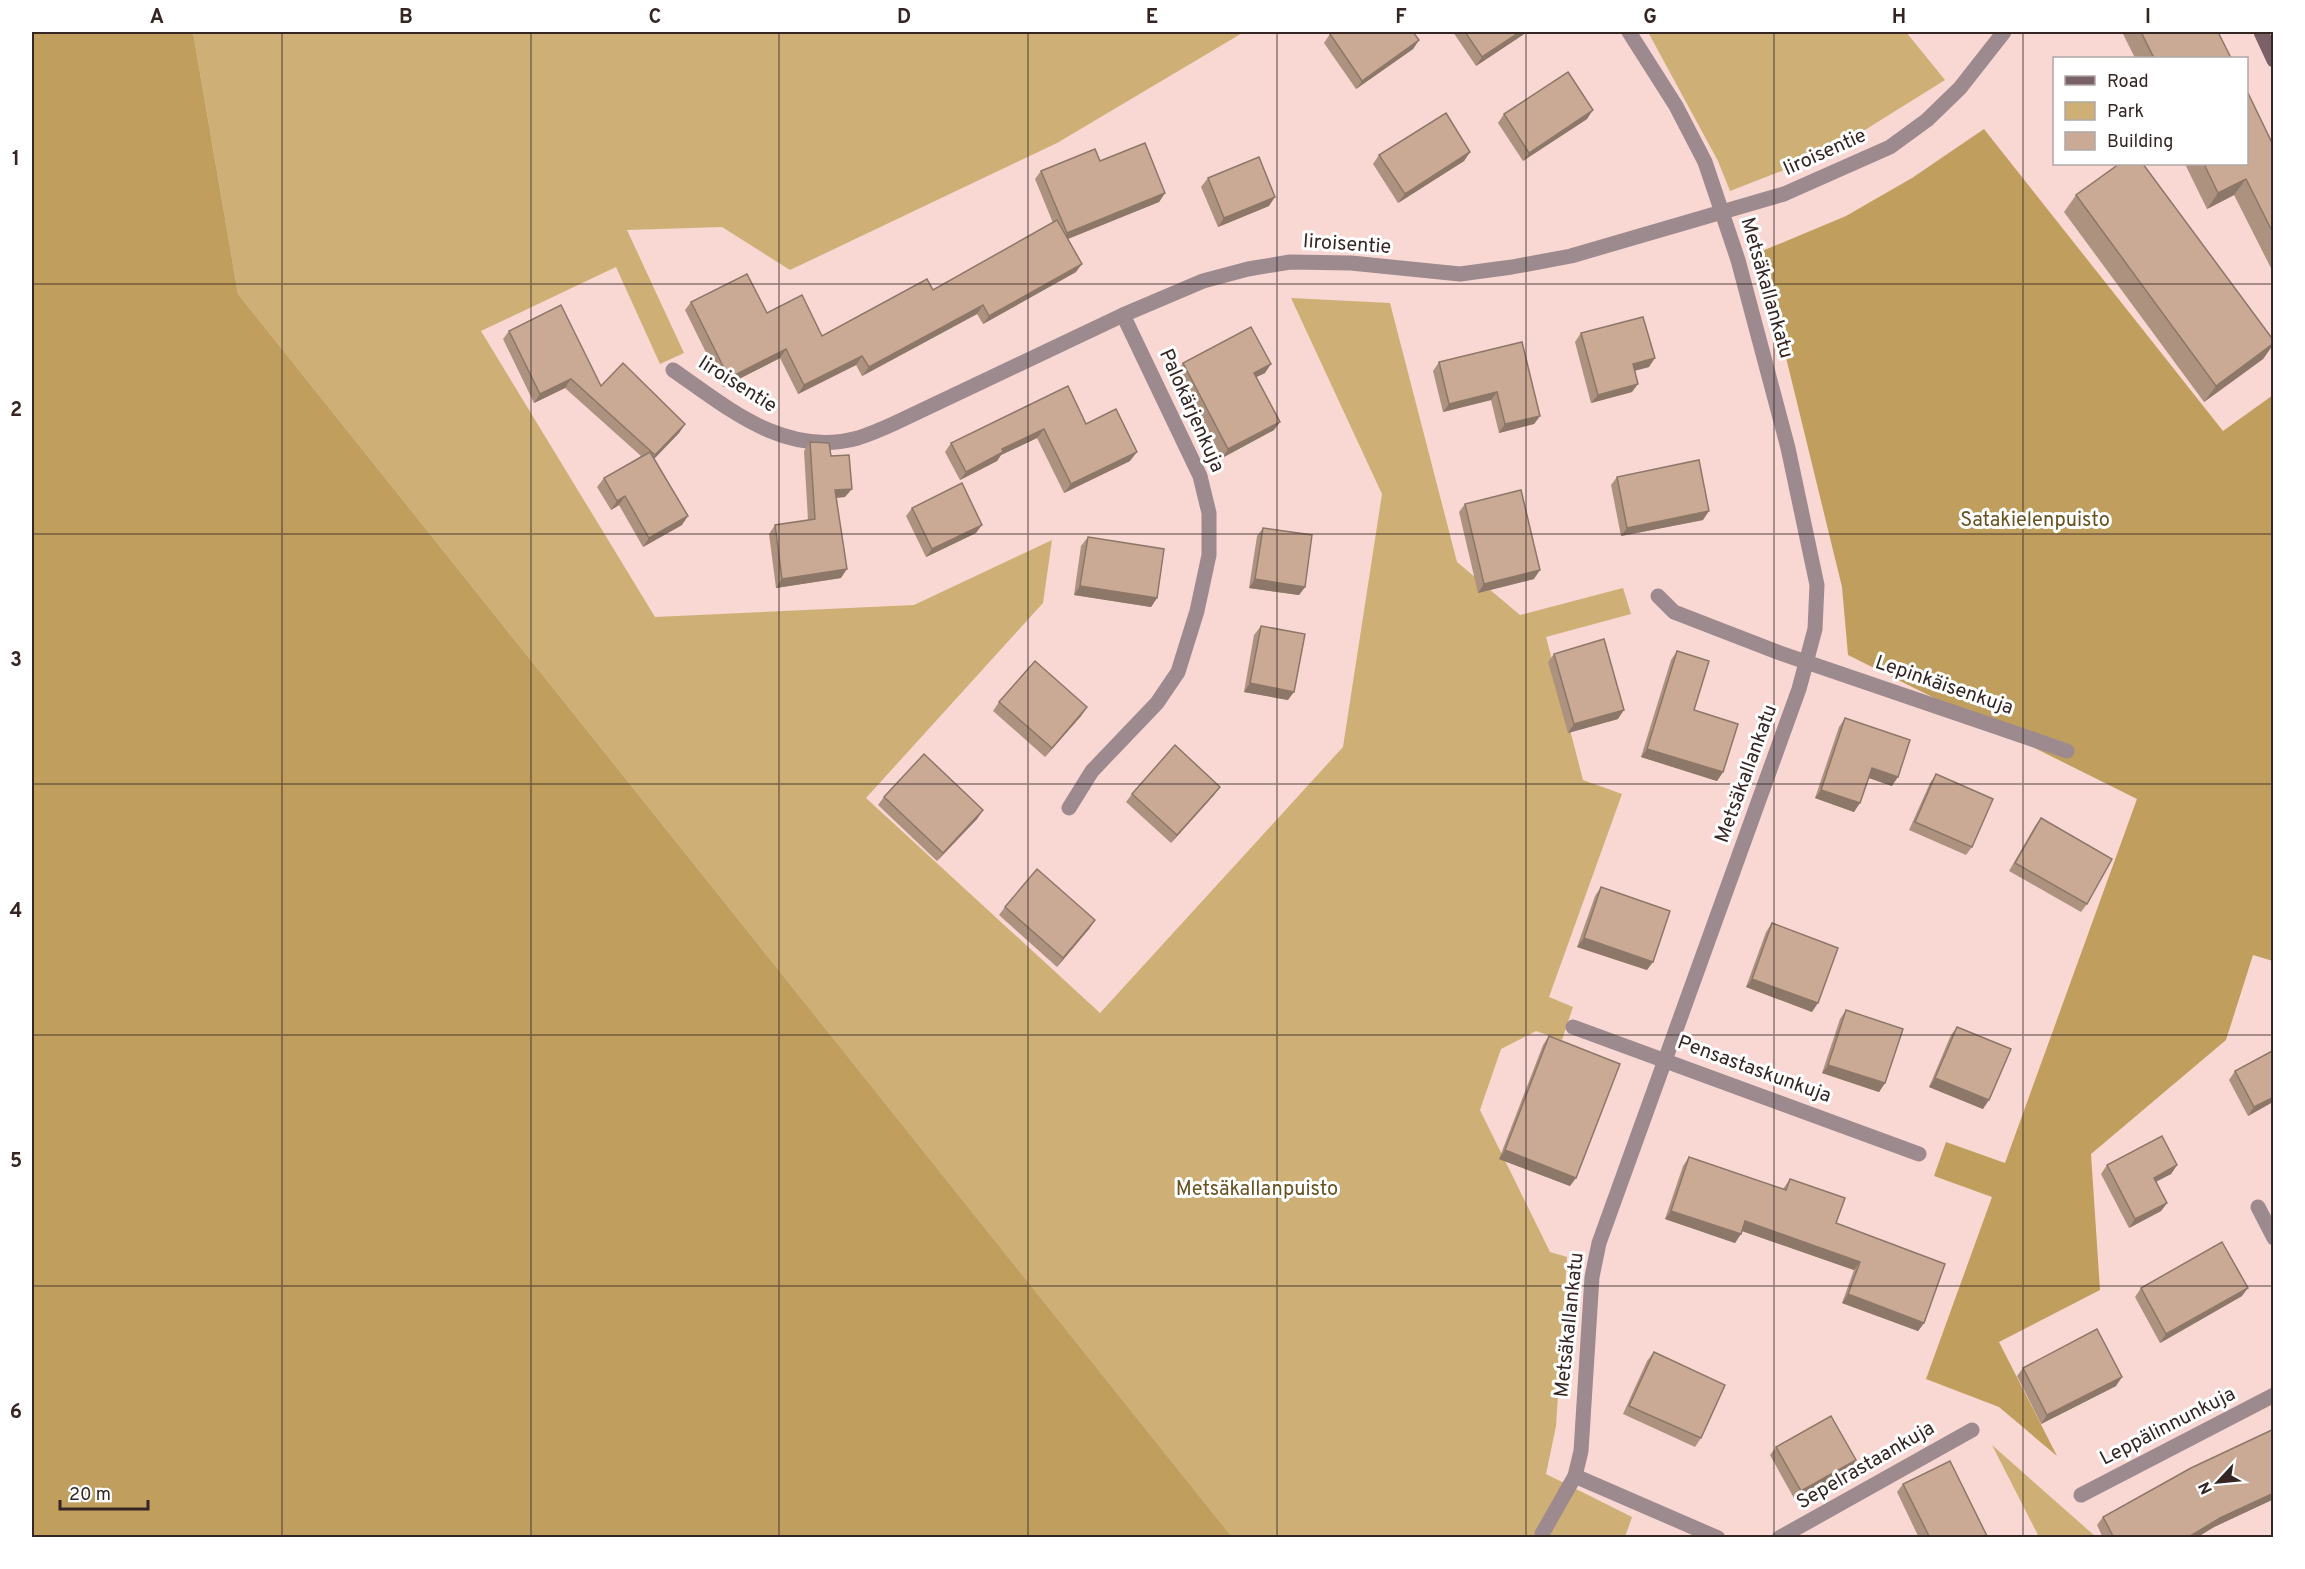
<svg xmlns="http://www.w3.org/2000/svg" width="2305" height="1569" viewBox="0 0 2305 1569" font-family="Overpass,sans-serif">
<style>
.green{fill:#ceb076}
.forest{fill:#c09f5e}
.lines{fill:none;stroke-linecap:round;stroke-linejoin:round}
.street{stroke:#9c8a8f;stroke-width:15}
.secondary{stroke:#7a6168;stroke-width:15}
.wall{fill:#ae9280}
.shaded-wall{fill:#8d7768}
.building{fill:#caaa95;stroke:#8d7768;stroke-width:1.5}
.grid{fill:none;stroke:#352623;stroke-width:1.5;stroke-opacity:0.55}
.labels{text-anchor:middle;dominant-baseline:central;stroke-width:6;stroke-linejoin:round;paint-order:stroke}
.street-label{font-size:20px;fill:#352623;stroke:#fff}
.park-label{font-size:20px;fill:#68511f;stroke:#fff}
.neatline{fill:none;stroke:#352623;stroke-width:2}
.grid-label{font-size:20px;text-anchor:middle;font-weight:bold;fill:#352623}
</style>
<rect width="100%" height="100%" fill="#f9d7d2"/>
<!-- green -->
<g class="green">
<path d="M193,32H1244L1057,143L790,270L722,227L627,230L684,353L660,364L616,267L481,331L655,617L914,605L1052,540L1043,603L866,798L1100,1013L1343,747L1382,494L1291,298L1390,303L1457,562L1520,615L1623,588L1631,614L1546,637L1583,780L1622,794L1549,997L1573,1007L1562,1040L1536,1031L1501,1049L1480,1110L1550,1252L1567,1257L1556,1426L1546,1474L1632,1517L1625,1537H1232L238,294Z"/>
<path d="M1648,32H1906L1945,80L1828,153L1730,191L1718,161Z"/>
<path d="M1992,1445L2096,1537H2039Z"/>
</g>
<!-- forest -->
<g class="forest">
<path d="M32,32H193L238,294L1232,1537H32Z"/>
<path d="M1984,129L2223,431L2273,395V961L2253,955L2226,1040L2091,1154L2100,1290L1999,1342L2057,1456L1999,1407L1926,1379L1992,1197L1934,1176L1946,1142L2005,1163L2137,799L1848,655L1842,587L1770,292L1755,254L1846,216L1912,178Z"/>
</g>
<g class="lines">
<!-- street -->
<g class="street">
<path d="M673,370C728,408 785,458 858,438C870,434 882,429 893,424L1123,315L1203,281L1248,269L1290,262L1351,263L1460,274L1512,267L1571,256L1784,194L1890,147L1927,120L1960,88L2004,32"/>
<path d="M1658,596L1674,612L1780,653L2067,751"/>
<path d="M1069,808L1092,771L1157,703L1178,672L1197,611L1209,555V513L1200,476L1123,315"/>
<path d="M1573,1027L1919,1154"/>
<path d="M2258,1207L2274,1238"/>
<path d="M1575,1476L1718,1538"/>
<path d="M2081,1495L2274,1395"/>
<path d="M1542,1534L1575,1476L1581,1451L1592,1277L1599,1243L1799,689L1815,629L1817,585L1788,448L1738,260L1705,162L1676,106L1629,32"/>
<path d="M1779,1538L1972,1430"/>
</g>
<!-- secondary -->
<path class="secondary" d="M2261,32L2274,60"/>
</g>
<!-- wall -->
<g class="wall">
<path d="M1453,32H1527L1476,66Z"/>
<path d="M2122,32H2218L2231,58H2135Z"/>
<path d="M1330,34L1419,40L1413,49L1356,89L1324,43Z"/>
<path d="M1504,114L1587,119L1523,161L1498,123Z"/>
<path d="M2274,147V274L2234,195L2207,209L2185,164H2247Z"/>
<path d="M1470,152L1464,161L1398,203L1373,164L1379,155Z"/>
<path d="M1100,161L1165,193L1159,202L1068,239L1076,272L983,324L977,314L862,376L856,365L798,394L780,358L723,387L685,310L691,302L822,336L933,290L1053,223L1035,179L1041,171Z"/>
<path d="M1208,178L1269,206L1218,227L1201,187Z"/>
<path d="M2076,195L2274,341V344L2263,359L2204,402L2064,212Z"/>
<path d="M509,331L601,386L685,424L679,433L654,459L682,525L643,547L619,505L611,510L597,487L604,478L641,456L565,388L534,403L503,339Z"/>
<path d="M1581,333L1649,367L1635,370L1632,392L1591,403L1575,342Z"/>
<path d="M1522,342L1540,416L1534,424L1499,433L1491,400L1443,412L1433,371L1439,362Z"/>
<path d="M1183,363L1265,373L1256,377L1274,430L1222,458L1177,372Z"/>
<path d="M1068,386L1086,424L1130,461L1064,493L1037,438L1001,455L997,461L960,480L945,452L951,443Z"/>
<path d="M810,442L831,456L845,497L837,498L841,578L776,588L769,534L775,525L808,520L804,451Z"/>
<path d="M1617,477L1703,520L1621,536L1611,485Z"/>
<path d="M1465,504L1534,579L1478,593L1459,512Z"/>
<path d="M912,508L976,533L926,557L906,516Z"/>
<path d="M1263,528L1305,587L1299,595L1249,588L1257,536Z"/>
<path d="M1088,537L1157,598L1151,607L1074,595L1081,546Z"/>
<path d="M1261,626L1288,700L1244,692L1254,635Z"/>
<path d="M1677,651L1694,710L1723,772L1717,781L1641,757L1671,660Z"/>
<path d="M1554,654L1618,719L1568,733L1548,662Z"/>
<path d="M999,702L1087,707L1081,716L1045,757L993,711Z"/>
<path d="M1845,718L1892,786L1869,778L1854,812L1815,798L1839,727Z"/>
<path d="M1936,774L1972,847L1966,855L1909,830L1930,783Z"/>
<path d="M1132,794L1214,795L1171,843L1126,802Z"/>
<path d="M884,797L983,810L977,819L937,861L878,805Z"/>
<path d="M2041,818L2087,904L2081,912L2009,871L2035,826Z"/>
<path d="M1601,887L1647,970L1577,947L1595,896Z"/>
<path d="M1005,907L1095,920L1089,929L1057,967L999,915Z"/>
<path d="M1772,923L1812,1012L1746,987L1766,932Z"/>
<path d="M1846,1010L1885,1083L1879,1092L1822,1073L1840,1019Z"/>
<path d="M1957,1027L1983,1109L1929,1087L1951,1035Z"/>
<path d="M1549,1036L1570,1186L1499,1159L1543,1045Z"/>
<path d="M2274,1050V1107L2271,1103L2248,1116L2229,1080L2235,1071Z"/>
<path d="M1689,1157L1783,1189L1790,1179L1836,1223L1924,1323L1918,1331L1842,1303L1854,1270L1742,1231L1735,1243L1665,1219L1683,1166Z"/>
<path d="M2107,1165H2177L2171,1174L2156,1182L2167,1203L2161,1211L2129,1228L2101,1174Z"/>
<path d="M2141,1288L2242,1296L2160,1343L2135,1297Z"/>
<path d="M1654,1352L1701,1438L1695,1447L1623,1414L1647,1361Z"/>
<path d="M2023,1368L2116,1386L2041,1424L2017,1376Z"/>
<path d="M2274,1429V1499L2214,1527L2196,1538H2103L2097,1525L2103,1517Z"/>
<path d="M1776,1447L1850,1469L1795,1500L1770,1455Z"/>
<path d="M1903,1484L1988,1538H1919L1897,1492Z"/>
</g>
<!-- shaded-wall -->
<g class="shaded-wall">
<path d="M1520,32H1527L1476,66L1482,57Z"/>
<path d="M1419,40L1413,49L1356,89L1362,81Z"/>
<path d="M1593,110L1587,119L1523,161L1529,153Z"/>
<path d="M1470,152L1464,161L1398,203L1405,194Z"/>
<path d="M2246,179L2234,195L2207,209L2218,193Z"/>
<path d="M1165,193L1159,202L1060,242L1067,233Z"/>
<path d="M1275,197L1269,206L1218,227L1224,218Z"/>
<path d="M1082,264L1076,272L983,324L989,316Z"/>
<path d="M983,305L977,314L862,376L869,367Z"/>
<path d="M2274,343L2263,359L2204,402L2216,386Z"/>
<path d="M786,349L780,358L723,387L729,378Z"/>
<path d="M862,356L856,365L798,394L804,385Z"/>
<path d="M1655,358L1649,367L1627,373L1633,364Z"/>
<path d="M1271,364L1265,373L1248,381L1254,373Z"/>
<path d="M571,379L565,388L534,403L540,394Z"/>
<path d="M1638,384L1632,392L1591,403L1598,395Z"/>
<path d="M1497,392L1491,400L1443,412L1449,404Z"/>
<path d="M1540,416L1534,424L1499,433L1505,424Z"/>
<path d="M1280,422L1274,430L1222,458L1228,449Z"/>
<path d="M685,424L679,433L649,464L655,455Z"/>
<path d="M1044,429L1037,438L1001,455L997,461L960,480L966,472L1002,449Z"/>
<path d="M1137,452L1130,461L1064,493L1071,484Z"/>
<path d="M852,489L845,497L829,498L835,490Z"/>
<path d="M625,496L619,505L611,510L617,501Z"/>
<path d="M1709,511L1703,520L1621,536L1627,528Z"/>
<path d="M688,516L682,525L643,547L649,538Z"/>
<path d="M982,525L976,533L926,557L932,549Z"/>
<path d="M847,569L841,578L776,588L782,579Z"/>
<path d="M1540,570L1534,579L1478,593L1484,584Z"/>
<path d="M1255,579L1305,587L1299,595L1249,588Z"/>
<path d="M1080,586L1157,598L1151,607L1074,595Z"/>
<path d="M1250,683L1294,692L1288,700L1244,692Z"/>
<path d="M1087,707L1081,716L1045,757L1052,748Z"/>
<path d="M1624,710L1618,719L1568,733L1574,724Z"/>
<path d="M1647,749L1723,772L1717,781L1641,757Z"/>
<path d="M1872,768L1898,777L1892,786L1866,777Z"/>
<path d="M1220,787L1214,795L1171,843L1177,835Z"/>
<path d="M1821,790L1860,803L1854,812L1815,798Z"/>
<path d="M983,810L977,819L937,861L943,853Z"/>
<path d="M1095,920L1089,929L1057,967L1063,958Z"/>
<path d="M1584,938L1653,962L1647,970L1577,947Z"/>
<path d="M1752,979L1818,1003L1812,1012L1746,987Z"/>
<path d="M1828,1065L1885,1083L1879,1092L1822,1073Z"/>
<path d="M1935,1078L1989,1100L1983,1109L1929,1087Z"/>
<path d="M2274,1097V1100L2271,1103L2248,1116L2254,1107Z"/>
<path d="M1505,1150L1576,1178L1570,1186L1499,1159Z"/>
<path d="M2177,1165L2171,1174L2147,1186L2154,1178Z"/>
<path d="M2167,1203L2161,1211L2129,1228L2135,1219Z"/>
<path d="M1671,1211L1741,1234L1735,1243L1665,1219Z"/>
<path d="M1745,1221L1860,1262L1854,1270L1739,1230Z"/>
<path d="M2248,1288L2242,1296L2160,1343L2166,1334Z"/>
<path d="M1848,1294L1924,1323L1918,1331L1842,1303Z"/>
<path d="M2122,1377L2116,1386L2041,1424L2047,1415Z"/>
<path d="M1856,1460L1850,1469L1795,1500L1801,1491Z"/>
<path d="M2274,1493V1499L2214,1527L2196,1538H2187L2220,1518Z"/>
</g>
<!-- building -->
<g class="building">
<path d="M1333,32H1413L1419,40L1362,81L1330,34Z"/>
<path d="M1465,32H1520L1482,57Z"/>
<path d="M2141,32H2218L2231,58H2154Z"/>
<path d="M1568,72L1593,110L1529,153L1504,114Z"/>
<path d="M2247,91L2274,147V235L2246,179L2218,193L2204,164H2247Z"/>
<path d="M1446,113L1470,152L1405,194L1379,155Z"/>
<path d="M1145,143L1165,193L1067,233L1041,171L1095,149L1100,161Z"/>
<path d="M1259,157L1275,197L1224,218L1208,178Z"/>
<path d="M2119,164H2143L2274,341V343L2216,386L2076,195Z"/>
<path d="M1057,220L1082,264L989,316L983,305L869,367L862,356L804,385L786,349L729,378L691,302L747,274L767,313L802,295L822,336L927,279L933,290Z"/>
<path d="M561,305L601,386L623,363L685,424L655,455L571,379L540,394L509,331Z"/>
<path d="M1643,317L1655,358L1633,364L1638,384L1598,395L1581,333Z"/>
<path d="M1251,327L1271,364L1254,373L1280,422L1228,449L1183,363Z"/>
<path d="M1522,342L1540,416L1505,424L1497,392L1449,404L1439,362Z"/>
<path d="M1068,386L1086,424L1116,409L1137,452L1071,484L1044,429L1002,449L1003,452L966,472L951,443Z"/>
<path d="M810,442L829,443L831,456L849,455L852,489L835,490L847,569L782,579L775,525L815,519Z"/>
<path d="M650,452L688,516L649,538L625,496L617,501L604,478Z"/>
<path d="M1699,460L1709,511L1627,528L1617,477Z"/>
<path d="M962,483L982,525L932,549L912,508Z"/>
<path d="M1521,490L1540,570L1484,584L1465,504Z"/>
<path d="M1263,528L1312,535L1305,587L1255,579Z"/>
<path d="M1088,537L1164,549L1157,598L1080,586Z"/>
<path d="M1261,626L1305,634L1294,692L1250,683Z"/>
<path d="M1604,639L1624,710L1574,724L1554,654Z"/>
<path d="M1677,651L1709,661L1694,710L1738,724L1723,772L1647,749Z"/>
<path d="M1035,661L1087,707L1052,748L999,702Z"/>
<path d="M1845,718L1910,740L1898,777L1872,768L1860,803L1821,790Z"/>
<path d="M1175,745L1220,787L1177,835L1132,794Z"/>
<path d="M924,754L983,810L943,853L884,797Z"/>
<path d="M1936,774L1993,799L1972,847L1915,822Z"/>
<path d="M2041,818L2112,859L2087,904L2015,863Z"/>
<path d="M1037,869L1095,920L1063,958L1005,907Z"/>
<path d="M1601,887L1670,911L1653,962L1584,938Z"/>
<path d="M1772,923L1838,948L1818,1003L1752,979Z"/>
<path d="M1846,1010L1903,1029L1885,1083L1828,1065Z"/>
<path d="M1957,1027L2011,1049L1989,1100L1935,1078Z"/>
<path d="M1549,1036L1620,1064L1576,1178L1505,1150Z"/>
<path d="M2274,1050V1097L2254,1107L2235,1071Z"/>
<path d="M2162,1136L2177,1165L2154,1178L2167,1203L2135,1219L2107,1165Z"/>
<path d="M1689,1157L1786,1190L1790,1179L1845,1198L1836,1223L1945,1264L1924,1323L1848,1294L1860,1262L1745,1221L1741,1234L1671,1211Z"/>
<path d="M2222,1242L2248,1288L2166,1334L2141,1288Z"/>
<path d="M2097,1329L2122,1377L2047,1415L2023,1368Z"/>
<path d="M1654,1352L1725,1385L1701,1438L1629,1406Z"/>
<path d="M1831,1416L1856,1460L1801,1491L1776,1447Z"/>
<path d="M2274,1429V1493L2220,1518L2187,1538H2114L2103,1517L2191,1468Z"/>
<path d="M1950,1461L1988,1538H1930L1903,1484Z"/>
</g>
<!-- grid -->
<path class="grid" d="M282,32V1538M531,32V1538M779,32V1538M1028,32V1538M1277,32V1538M1526,32V1538M1774,32V1538M2023,32V1538M32,284H2274M32,534H2274M32,784H2274M32,1035H2274M32,1286H2274"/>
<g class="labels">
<!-- street labels -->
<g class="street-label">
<text transform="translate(1825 153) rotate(-24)">Iiroisentie</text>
<text transform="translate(1347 245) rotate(4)">Iiroisentie</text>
<text transform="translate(1766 288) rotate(74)">Metsäkallankatu</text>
<text transform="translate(737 385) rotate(32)">Iiroisentie</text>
<text transform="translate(1191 411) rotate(66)">Palokärjenkuja</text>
<text transform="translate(1944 686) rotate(19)">Lepinkäisenkuja</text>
<text transform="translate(1747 774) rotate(-70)">Metsäkallankatu</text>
<text transform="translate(1754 1070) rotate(20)">Pensastaskunkuja</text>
<text transform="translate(1570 1325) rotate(-84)">Metsäkallankatu</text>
<text transform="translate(2168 1427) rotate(-27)">Leppälinnunkuja</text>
<text transform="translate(1866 1466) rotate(-30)">Sepelrastaankuja</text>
</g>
<!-- park labels -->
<g class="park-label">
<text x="2035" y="521">Satakielenpuisto</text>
<text x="1257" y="1190">Metsäkallanpuisto</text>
</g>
</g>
<!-- border -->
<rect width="2305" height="1569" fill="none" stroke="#ffffff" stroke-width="66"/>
<!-- legend -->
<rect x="2053" y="57" width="195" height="108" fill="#ffffff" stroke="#aea8a7" stroke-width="1.5"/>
<rect x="2065" y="76" width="30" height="9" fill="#7a6168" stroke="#aea8a7" stroke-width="1.5"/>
<text x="2107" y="87" font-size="18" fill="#352623">Road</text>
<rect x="2065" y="102" width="30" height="18" fill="#ceb076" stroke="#aea8a7" stroke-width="1.5"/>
<text x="2107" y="117" font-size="18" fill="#352623">Park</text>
<rect x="2065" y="132" width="30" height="18" fill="#caaa95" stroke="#aea8a7" stroke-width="1.5"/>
<text x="2107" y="147" font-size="18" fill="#352623">Building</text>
<!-- north arrow -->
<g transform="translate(2218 1482) rotate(244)" stroke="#ffffff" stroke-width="4.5" paint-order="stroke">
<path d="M0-4.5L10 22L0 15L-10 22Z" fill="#352623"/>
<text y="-9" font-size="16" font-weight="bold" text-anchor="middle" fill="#352623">N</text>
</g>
<!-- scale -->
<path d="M60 1500v9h88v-9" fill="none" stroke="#352623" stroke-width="3"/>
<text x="69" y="1500" font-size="18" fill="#352623" stroke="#ffffff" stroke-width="4.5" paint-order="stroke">20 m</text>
<rect x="33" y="33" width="2239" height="1503" class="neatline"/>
<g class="grid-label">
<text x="157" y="23">A</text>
<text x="406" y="23">B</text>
<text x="655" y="23">C</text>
<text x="904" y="23">D</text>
<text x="1152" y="23">E</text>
<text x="1401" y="23">F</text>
<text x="1650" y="23">G</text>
<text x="1899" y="23">H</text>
<text x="2148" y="23">I</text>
<text x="16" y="165">1</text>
<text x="16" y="416">2</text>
<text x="16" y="666">3</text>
<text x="16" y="917">4</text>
<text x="16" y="1167">5</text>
<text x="16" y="1418">6</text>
</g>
</svg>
